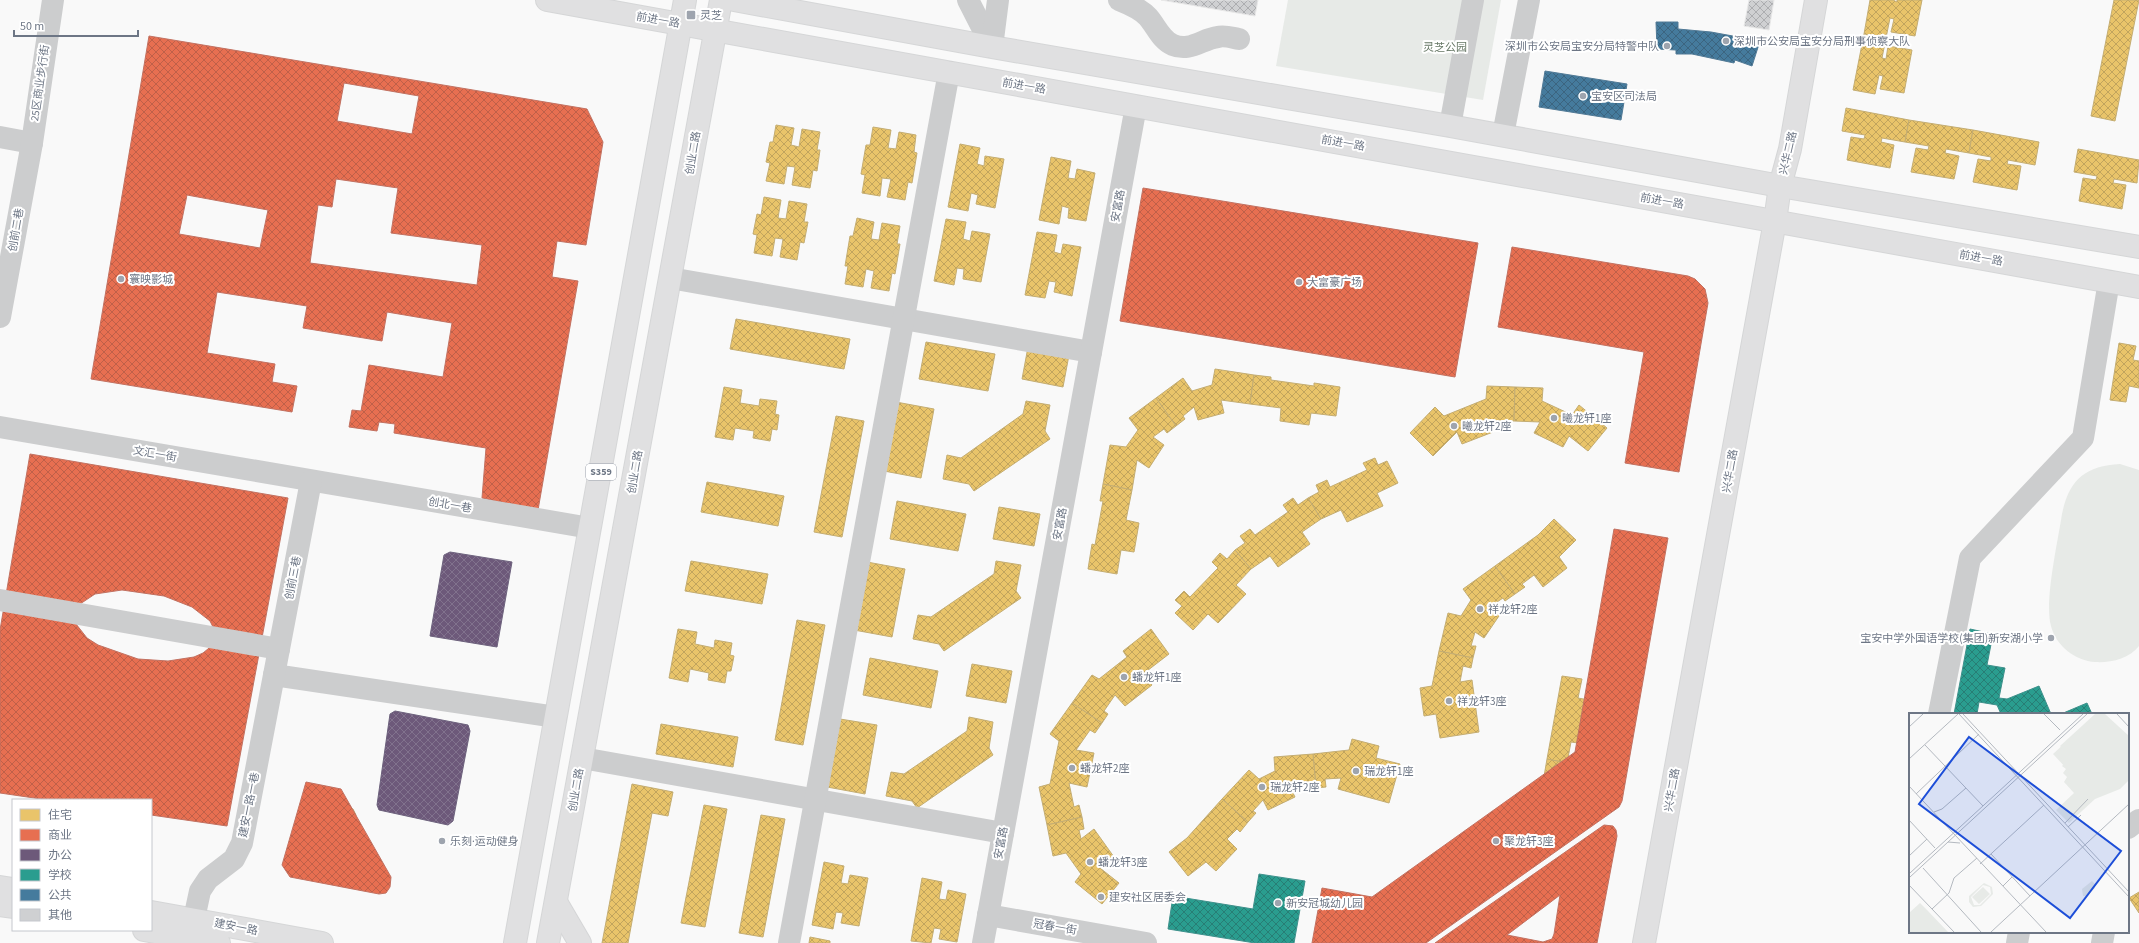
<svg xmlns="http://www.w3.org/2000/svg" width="2139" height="943" viewBox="0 0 2139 943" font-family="'Source Sans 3','Noto Sans SC',sans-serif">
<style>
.green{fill:#e7eae7}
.homes{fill:url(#homes-cross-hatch);stroke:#c4ad72}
.shops{fill:url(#shops-cross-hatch);stroke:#c27161;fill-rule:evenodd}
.offices{fill:url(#offices-cross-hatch);stroke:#6d627d}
.schools{fill:url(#schools-cross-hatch);stroke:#3e918c}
.public{fill:url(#public-cross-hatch);stroke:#517a96}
.building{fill:url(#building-cross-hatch);stroke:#e8e8e8}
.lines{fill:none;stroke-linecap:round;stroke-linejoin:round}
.major-casing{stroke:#d5d6d7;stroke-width:24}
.minor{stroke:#cccdce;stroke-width:22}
.major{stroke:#e0e0e1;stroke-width:22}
.poi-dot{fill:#9ea4ae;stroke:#fff;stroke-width:1.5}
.labels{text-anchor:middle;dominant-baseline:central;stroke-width:4;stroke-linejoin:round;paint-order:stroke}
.shield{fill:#fff;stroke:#999faa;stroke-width:1}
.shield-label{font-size:10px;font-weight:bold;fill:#6d7685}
.poi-label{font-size:11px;fill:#6d7685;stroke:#fff;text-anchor:start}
.street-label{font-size:11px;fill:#6d7685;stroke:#fff}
.park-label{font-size:11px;fill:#677866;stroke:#fff}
.inset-road{fill:none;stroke:#b4b9c0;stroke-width:1}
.view{fill:#1d4ed8;fill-opacity:0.15;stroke:#1d4ed8;stroke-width:2}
.inset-edge{fill:none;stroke:#6d7685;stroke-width:2}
</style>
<defs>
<pattern id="homes-cross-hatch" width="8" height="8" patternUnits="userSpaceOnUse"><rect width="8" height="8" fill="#e9c46a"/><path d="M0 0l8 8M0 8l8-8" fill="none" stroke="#c1a45d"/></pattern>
<pattern id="shops-cross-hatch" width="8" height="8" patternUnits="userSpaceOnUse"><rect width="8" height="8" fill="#e76f51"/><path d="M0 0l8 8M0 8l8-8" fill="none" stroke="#bf6049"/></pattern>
<pattern id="offices-cross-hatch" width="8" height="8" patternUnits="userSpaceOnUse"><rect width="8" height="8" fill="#6d597a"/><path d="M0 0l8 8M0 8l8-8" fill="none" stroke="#81728d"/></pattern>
<pattern id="schools-cross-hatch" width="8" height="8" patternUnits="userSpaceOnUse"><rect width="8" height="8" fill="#2a9d8f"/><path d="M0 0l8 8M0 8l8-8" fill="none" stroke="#287e75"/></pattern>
<pattern id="public-cross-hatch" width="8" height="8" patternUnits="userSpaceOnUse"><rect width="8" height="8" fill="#457b9d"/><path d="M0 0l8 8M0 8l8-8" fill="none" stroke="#3c6580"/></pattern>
<pattern id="building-cross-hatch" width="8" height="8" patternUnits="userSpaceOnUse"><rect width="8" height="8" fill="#cfd0d2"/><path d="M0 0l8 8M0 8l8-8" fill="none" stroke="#acadb0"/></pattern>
</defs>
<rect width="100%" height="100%" fill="#f9f9f9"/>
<!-- green -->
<g class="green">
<path d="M1288,0H1501L1483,100L1276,66Z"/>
<path d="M2120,464L2139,470V646C2129,659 2110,663 2095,662C2076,661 2056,646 2051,626C2044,602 2058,541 2062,514C2069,480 2085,466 2120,464Z"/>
</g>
<!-- homes -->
<g class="homes">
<path d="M1870,0H1893L1897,2V0H1922L1915,36L1891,32L1894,19L1890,18L1886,38L1864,34Z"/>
<path d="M2114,0H2139L2115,121L2091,116Z"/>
<path d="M1864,34L1886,38L1882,58L1886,59L1888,46L1912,50L1904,93L1880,89L1883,76L1879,75L1875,94L1853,90Z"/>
<path d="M165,49L257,62L256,72L243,70L239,93L193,86L195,72L163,68Z"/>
<path d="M1846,108L1909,120L1905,142L1882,138L1881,142L1894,145L1890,168L1847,160L1851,137L1864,139L1865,135L1842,131Z"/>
<path d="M1909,120L1973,130L1969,153L1946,149L1945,153L1959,156L1954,179L1911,172L1916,148L1928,150L1929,146L1905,142Z"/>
<path d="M776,125L794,128L791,145L799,147L802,129L820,132L817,150H820L817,171L813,170L810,188L792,185L795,167L787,166L784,184L766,181L770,163L766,162L770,142H773Z"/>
<path d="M873,127L891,130L888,148L896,149L899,132L916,135L914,152L917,153L912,183L908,182L905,200L887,197L891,179L882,178L880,196L862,193L865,175L861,174L866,145H870Z"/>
<path d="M1973,130L2039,142L2035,165L2008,160L2007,164L2021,166L2017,190L1973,182L1978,159L1991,161V157L1969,153Z"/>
<path d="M960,144L980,148L977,164L984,166L985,156L1004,159L995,208L976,204L978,195L971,193L968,211L948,207Z"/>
<path d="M2078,149L2139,160L2137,183L2114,179L2113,183L2126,185L2122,209L2079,201L2083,178L2096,180L2097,176L2074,172Z"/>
<path d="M1051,157L1071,161L1068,178L1075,179L1077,169L1095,173L1086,221L1068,218L1069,208L1062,206L1059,224L1039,220Z"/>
<path d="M764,197L781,200L778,218L786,219L789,201L807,204L804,222H808L804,243L800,242L797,260L780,257L783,239L775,238L772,256L754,253L757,235L753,234L757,214L761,215Z"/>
<path d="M857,218L874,222L871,239L879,240L882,223L900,226L897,244H900L895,274L892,273L889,291L871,288L874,271L866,269L863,287L845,284L848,266H845L850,236H853Z"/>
<path d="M946,219L966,222L963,239L970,241L972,231L990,234L981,282L963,279L964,269L957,268L954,285L934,281Z"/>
<path d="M1037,232L1057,235L1054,252L1061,254L1063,244L1081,247L1072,296L1054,292L1056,282L1049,281L1045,298L1025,295Z"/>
<path d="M736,319L850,339L844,369L730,349Z"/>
<path d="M926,342L995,354L988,391L919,379Z"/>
<path d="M2119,343L2136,346L2133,360L2139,361V388L2129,386L2126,402L2110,400Z"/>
<path d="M1028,347L1069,355L1063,387L1022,379Z"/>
<path d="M464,368L540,381L541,376L555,378L546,427L456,410Z"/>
<path d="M1215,369L1254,375L1250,404L1221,400L1224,413L1198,420L1194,407L1183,416L1185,419L1176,426L1156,398L1183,378L1192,391L1212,385Z"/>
<path d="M1254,375L1271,377V380L1314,386V383L1340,387L1336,416L1311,413L1309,425L1280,421L1281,408L1250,404Z"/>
<path d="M1487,386L1515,387L1514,421L1488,420L1493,432L1462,444L1457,432L1433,456L1410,433L1435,407L1444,416L1486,399Z"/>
<path d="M724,387L742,390L740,403L759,406L760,399L777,401L775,414L779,415L777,430L772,429L770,441L753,438L754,431L735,428L733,440L715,437Z"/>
<path d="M1515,387L1543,388L1542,401L1572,415L1579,405L1607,428L1588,451L1569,436L1563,447L1534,433L1540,422L1514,421Z"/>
<path d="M1156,398L1176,426L1167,433L1164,429L1153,437L1164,445L1149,468L1137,460L1132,490L1103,484L1110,445L1126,447L1138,430L1129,418Z"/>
<path d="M1026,401L1050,405L1045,431L1050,439L974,491L969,484L943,479L947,455L961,458L1023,414Z"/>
<path d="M896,402L934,409L921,478L884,471Z"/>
<path d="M836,416L864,421L842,537L814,532Z"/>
<path d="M1375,458L1378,465L1387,461L1398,483L1377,493L1383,506L1347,522L1341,510L1321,519L1308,498L1319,492L1316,485L1327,480L1330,487L1367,470L1363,463Z"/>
<path d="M113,472L133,474L132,483L140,484L138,505L132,504L130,522L143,523L141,541L103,536L99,569L77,566L81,537L89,538L92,513L96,514L97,508L89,507L90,499H87L89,481L112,483Z"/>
<path d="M707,482L784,496L778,526L701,512Z"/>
<path d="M1103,484L1132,490L1126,520L1139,523L1134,552L1121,550L1117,574L1088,569L1092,544L1095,545L1103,501H1100Z"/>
<path d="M1293,498L1298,505L1308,498L1321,519L1302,532L1310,544L1278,567L1270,556L1251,569L1235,550L1245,543L1240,536L1250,529L1255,535L1288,512L1283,505Z"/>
<path d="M897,501L966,514L958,551L890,539Z"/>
<path d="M999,507L1040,514L1034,546L993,539Z"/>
<path d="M207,514L253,520L252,532L269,535L264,571L245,569L244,572L196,565L197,561L174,558L180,517L206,521Z"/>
<path d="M1554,519L1576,540L1559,557L1567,568L1543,587L1534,575L1522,584L1525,587L1515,594L1495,566L1538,535Z"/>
<path d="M1235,550L1251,569L1236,585L1246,594L1218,623L1208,614L1193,630L1175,613L1182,606L1175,600L1184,591L1190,597L1218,568L1212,562L1220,553L1227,559Z"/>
<path d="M691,561L768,574L762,604L685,591Z"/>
<path d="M996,561L1021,565L1016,591L1021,598L944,651L939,644L913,639L918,615L931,617L994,574Z"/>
<path d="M867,562L905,569L892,637L854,630Z"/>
<path d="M1495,566L1515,594L1505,601L1503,598L1491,606L1501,613L1484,638L1475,632L1471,646H1476L1473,658L1439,651L1448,613L1461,616L1471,600L1463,589Z"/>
<path d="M797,620L825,625L803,745L775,740Z"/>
<path d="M678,629L697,632L695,644L714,648L715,640L732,643L730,655L734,656L731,671H727L725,683L708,680L709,673L690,669L688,682L669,678Z"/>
<path d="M1151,629L1169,654L1143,674L1152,685L1125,706L1115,695L1104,711L1108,714L1102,723L1072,703L1092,675L1099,679L1127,657L1123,651Z"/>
<path d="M25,632L47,636L30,723L5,718L10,696L0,694V673L5,647L21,651Z"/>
<path d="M1439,651L1473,658L1471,668L1463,666L1460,682L1472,680L1479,732L1440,738L1436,714L1424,716L1420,688L1432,686Z"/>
<path d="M870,658L938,671L931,708L863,695Z"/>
<path d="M972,664L1012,671L1006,703L966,696Z"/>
<path d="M1562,676L1582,679L1578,698L1605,703L1597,746L1571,742L1567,763L1547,759Z"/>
<path d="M1072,703L1102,723L1095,733L1090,730L1076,750L1094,753L1087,787L1069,783L1074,807L1079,805L1082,817L1047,825L1039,787L1050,784L1059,741L1050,734Z"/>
<path d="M969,717L993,722L989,748L993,755L917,808L912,801L886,796L891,772L904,774L967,731Z"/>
<path d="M840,719L877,725L865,794L827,787Z"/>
<path d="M66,722L94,726L88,766L112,769L108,790L84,787L82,800L54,798L57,780L28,775L31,758L60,762Z"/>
<path d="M661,724L738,737L733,767L656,754Z"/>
<path d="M1352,739L1379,746L1376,758L1400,764L1389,803L1338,789L1341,778L1325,779L1326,787L1316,788L1313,754L1349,750Z"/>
<path d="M182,740L210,744L204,784L228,788L224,809L200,805L198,821L170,816L173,798L144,794L147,777L176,781Z"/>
<path d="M1313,754L1316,788L1304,789V785L1290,787L1295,797L1268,810L1263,800L1253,811L1256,813L1248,822L1222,799L1249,770L1259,779L1275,771L1274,757Z"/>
<path d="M1547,759L1567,763L1564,778L1587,793L1564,827L1543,813L1533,821L1520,803L1542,788Z"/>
<path d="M632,784L673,792L668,816L652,813L628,943H602Z"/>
<path d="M312,791L336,794L334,806L353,809L356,815L352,828L349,827L348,833L361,835L359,848L372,850L370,870L356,868L357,861L322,858L326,835L295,832L297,815L317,816L318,812L314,811L315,807L309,806Z"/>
<path d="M1222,799L1248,822L1240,832L1237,829L1227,839L1237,849L1216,871L1206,862L1188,876L1169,852L1187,838Z"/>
<path d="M1520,803L1533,821L1518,831L1532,850L1492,878L1479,858L1464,868L1452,850Z"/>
<path d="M704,805L727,809L705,927L681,923Z"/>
<path d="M761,815L785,819L763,937L739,933Z"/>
<path d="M1082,817L1084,829L1079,830L1081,839L1094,829L1114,857L1100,868L1119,883L1102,904L1075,882L1081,874L1066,853L1053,856L1047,825Z"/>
<path d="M1452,850L1464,868L1450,878L1464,898L1424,925L1411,906L1396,916L1384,898Z"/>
<path d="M824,862L844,866L841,883L848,884L850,875L868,878L859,926L841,923L843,913L836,912L833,929L812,925Z"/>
<path d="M922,878L942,882L939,899L946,900L948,890L966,894L957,942L939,939L941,929L934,928L931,943L911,941Z"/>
<path d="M2139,892V913L2129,898Z"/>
<path d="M1384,898L1396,916L1386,923L1390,943H1348L1345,930L1324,928L1326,909L1363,912Z"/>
<path d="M810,937L830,941V943H809Z"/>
</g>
<!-- shops -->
<g class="shops">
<path d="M149,36L587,109L603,142L586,245L557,241L552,277L578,281L538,510L482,498L486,448L394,433L395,424L379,422L377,431L349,427L352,410L361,411L369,365L443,377L452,323L387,312L382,341L303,328L307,306L217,292L207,353L275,364L272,382L297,386L292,412L91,379ZM344,83L419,96L412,134L337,121ZM336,179L398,188L391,233L482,245L477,285L310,263L318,205L332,207ZM187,195L268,210L260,248L179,234Z"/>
<path d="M1143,188L1478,243L1455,377L1120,321Z"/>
<path d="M1512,247L1688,276L1695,279L1705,289L1708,303L1679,472L1625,463L1644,352L1498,327Z"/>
<path d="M30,454L288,498L227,826L151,815V800H48L0,793V630ZM122,590L164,596L192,607L210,621L214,629V644L203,653L194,657L168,661L138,659L98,645L87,638L76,624L80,604L95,594Z"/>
<path d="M1614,529L1668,538L1622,801L1619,807L1426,943H1312L1322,888L1372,897L1575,752Z"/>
<path d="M306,782L341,789L391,877L390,887L386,893L379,894L290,877L282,865Z"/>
<path d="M1604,825L1613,826L1616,830L1617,836L1597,943H1435ZM1560,895L1554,934L1552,939L1543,942L1507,935Z"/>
</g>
<!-- offices -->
<g class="offices">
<path d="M450,552L512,562L497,647L430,636L444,555Z"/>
<path d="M395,711L468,725L470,731L453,821L448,825L379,810L377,805L390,714Z"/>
</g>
<!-- schools -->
<g class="schools">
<path d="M1970,629L1993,634L1987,665L2005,668L1999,698L2007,699L2039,686L2051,714H2001L1997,705L1979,702L1977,714H1954Z"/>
<path d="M2087,703L2092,714H2061Z"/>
<path d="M1259,874L1305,881L1294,943H1255L1168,929L1173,896L1253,909Z"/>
</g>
<!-- public -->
<g class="public">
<path d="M1656,22H1678V29L1711,32L1760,41L1752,66L1735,60L1734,63L1692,54H1676V50L1657,49Z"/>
<path d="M1545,71L1627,84L1621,120L1539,107Z"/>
</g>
<!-- building -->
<g class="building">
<path d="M1161,0H1258L1255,16Z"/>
<path d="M1749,0H1774L1769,30L1744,26Z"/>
</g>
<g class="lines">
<!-- major casing -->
<g class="major-casing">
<g id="major">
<path d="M547,0L2139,287"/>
<path d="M734,0L986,46L1450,126L1780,186L2139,247"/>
<path d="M0,887L13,889"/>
<path d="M556,902L580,943"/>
<path d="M0,905L13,907"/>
<path d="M151,912L322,943"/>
<path d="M144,930L219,943"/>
<path d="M515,943L685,0"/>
<path d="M548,943L721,0"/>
<path d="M1644,943L1775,221L1780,186L1790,149L1816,0"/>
</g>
</g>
<!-- minor -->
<g class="minor">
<path d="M968,0L992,47"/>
<path d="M1119,0C1129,4 1141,9 1148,17C1156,26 1161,40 1173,45C1190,52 1202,39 1218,37C1224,35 1233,38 1239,39"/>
<path d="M992,47L998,0"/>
<path d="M1450,126L1473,0"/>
<path d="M1503,135L1529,0"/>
<path d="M0,137L32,143"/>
<path d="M670,278L1091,352"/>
<path d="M0,317L32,143L53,0"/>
<path d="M0,427L590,528"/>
<path d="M0,600L279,649"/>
<path d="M274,675L556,717"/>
<path d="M1939,714L1970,558L2083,438L2109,281"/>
<path d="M582,758L1003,833"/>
<path d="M2128,828L2139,820"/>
<path d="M988,915L1146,943"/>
<path d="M194,919L200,891L208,879L234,859L242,843L311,481"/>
<path d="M789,943L949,72"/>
<path d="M983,943L1136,106"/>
<path d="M2017,943L2019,932"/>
<path d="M2102,943L2104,932"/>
</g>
<!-- major -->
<use href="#major" class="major"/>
</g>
<!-- markers -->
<g class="poi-dot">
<rect x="686" y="10" width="10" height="10" rx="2"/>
<circle cx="1726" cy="41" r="4"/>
<circle cx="1667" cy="46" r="4"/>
<circle cx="1583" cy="96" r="4"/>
<circle cx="121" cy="279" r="4"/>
<circle cx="1299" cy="282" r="4"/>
<circle cx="1554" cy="418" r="4"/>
<circle cx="1454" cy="426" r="4"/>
<circle cx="1480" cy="609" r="4"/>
<circle cx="2051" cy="638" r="4"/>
<circle cx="1124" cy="677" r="4"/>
<circle cx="1449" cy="701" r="4"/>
<circle cx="1072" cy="768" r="4"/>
<circle cx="1356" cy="771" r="4"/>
<circle cx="1262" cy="787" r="4"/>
<circle cx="442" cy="841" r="4"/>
<circle cx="1496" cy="841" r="4"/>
<circle cx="1090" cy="862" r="4"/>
<circle cx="1101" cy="897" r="4"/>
<circle cx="1278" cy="903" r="4"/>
</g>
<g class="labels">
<!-- shield labels -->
<rect class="shield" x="586" y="464" width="30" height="16" rx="3"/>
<g class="shield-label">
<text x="601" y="472">S359</text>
</g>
<!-- poi labels -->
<g class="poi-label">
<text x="700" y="15">灵芝</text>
<text x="1734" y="41">深圳市公安局宝安分局刑事侦察大队</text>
<text x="1659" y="46" text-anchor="end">深圳市公安局宝安分局特警中队</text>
<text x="1591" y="96">宝安区司法局</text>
<text x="129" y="279">寰映影城</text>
<text x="1307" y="282">大富豪广场</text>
<text x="1562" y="418">曦龙轩1座</text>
<text x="1462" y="426">曦龙轩2座</text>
<text x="1488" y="609">祥龙轩2座</text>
<text x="2043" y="638" text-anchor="end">宝安中学外国语学校(集团)新安湖小学</text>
<text x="1132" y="677">蟠龙轩1座</text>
<text x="1457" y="701">祥龙轩3座</text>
<text x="1080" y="768">蟠龙轩2座</text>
<text x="1364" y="771">瑞龙轩1座</text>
<text x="1270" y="787">瑞龙轩2座</text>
<text x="450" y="841">乐刻·运动健身</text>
<text x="1504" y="841">聚龙轩3座</text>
<text x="1098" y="862">蟠龙轩3座</text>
<text x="1109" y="897">建安社区居委会</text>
<text x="1286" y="903">新安冠城幼儿园</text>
</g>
<!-- street labels -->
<g class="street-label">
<text transform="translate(658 20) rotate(10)">前进一路</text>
<text transform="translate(40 83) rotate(-82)">25区商业步行街</text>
<text transform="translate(1024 86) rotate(10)">前进一路</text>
<text transform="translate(1343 143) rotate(10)">前进一路</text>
<text transform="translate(693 153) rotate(-80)">创业二路</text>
<text transform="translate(1788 153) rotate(-77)">兴华二路</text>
<text transform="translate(1662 201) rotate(10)">前进一路</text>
<text transform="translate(1118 206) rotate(-80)">安富路</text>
<text transform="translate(16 230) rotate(-80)">创前二巷</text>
<text transform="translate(1981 258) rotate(10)">前进一路</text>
<text transform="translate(155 454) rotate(10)">文汇一街</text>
<text transform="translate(1730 471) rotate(-80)">兴华二路</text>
<text transform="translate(635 472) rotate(-80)">创业二路</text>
<text transform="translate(450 505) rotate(10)">创北一巷</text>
<text transform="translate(1060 524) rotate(-80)">安富路</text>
<text transform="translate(293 578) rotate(-79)">创前三巷</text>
<text transform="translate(576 790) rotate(-80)">创业二路</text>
<text transform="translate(1672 790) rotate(-80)">兴华二路</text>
<text transform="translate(249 805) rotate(-79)">建安一路一巷</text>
<text transform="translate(1001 843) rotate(-80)">安富路</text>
<text transform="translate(236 927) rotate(11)">建安一路</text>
<text transform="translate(1055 927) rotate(10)">冠春一街</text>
</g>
<!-- park labels -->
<g class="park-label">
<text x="1445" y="47">灵芝公园</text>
</g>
</g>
<!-- overview -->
<g transform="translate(1909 713)">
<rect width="220" height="220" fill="#f9f9f9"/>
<path d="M157,29V55L144,41Z" fill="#e7eae7"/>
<path d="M186,1H196L220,23V67L211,76L186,86L160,110L147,97L165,80L155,69L158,64L154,60L157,56L153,53L157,49L151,44L155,37L151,33ZM183,168L186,171V175L178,183H174L173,176ZM75,170L83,174L84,181L72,193L64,194L60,189V183ZM74,172L81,174L82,181L71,192H65L62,184ZM74,174L81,181L70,191L63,184ZM11,190L19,198L39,219H0V200Z" fill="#e7eae7" fill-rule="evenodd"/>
<path class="inset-road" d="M50,1L220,184M54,1L220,179M135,1L151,17M208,1L220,14M0,14L14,1M16,32L74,93M0,46L49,1M0,73L137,219M7,81L70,21M25,99L33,96L57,75M0,107L26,135M156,110L179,86M159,114L172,102M39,129L51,130M82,141L121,183M0,143L18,126M71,151L135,92M14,155L72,219M1,160L174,1M1,164L178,1M0,172L45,219M94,173L103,164M23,196L40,180L45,165L68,145M82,219L220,91"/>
<path class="view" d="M60,24L212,138L161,205L10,91Z"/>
<rect width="220" height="220" class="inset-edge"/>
</g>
<!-- legend -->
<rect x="12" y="799" width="140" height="132" fill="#ffffff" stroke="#c5c8ce"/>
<rect x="20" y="809" width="20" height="12" fill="#e9c46a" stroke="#c5c8ce"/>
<text x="48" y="819" font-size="12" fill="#6d7685">住宅</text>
<rect x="20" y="829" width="20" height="12" fill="#e76f51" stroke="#c5c8ce"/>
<text x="48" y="839" font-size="12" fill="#6d7685">商业</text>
<rect x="20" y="849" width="20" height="12" fill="#6d597a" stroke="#c5c8ce"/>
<text x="48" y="859" font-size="12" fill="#6d7685">办公</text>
<rect x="20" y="869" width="20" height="12" fill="#2a9d8f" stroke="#c5c8ce"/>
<text x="48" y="879" font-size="12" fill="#6d7685">学校</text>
<rect x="20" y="889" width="20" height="12" fill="#457b9d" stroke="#c5c8ce"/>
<text x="48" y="899" font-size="12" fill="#6d7685">公共</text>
<rect x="20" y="909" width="20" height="12" fill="#cfd0d2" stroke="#c5c8ce"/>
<text x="48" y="919" font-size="12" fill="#6d7685">其他</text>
<!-- scale -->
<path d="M14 30v6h124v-6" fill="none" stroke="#6d7685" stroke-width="2"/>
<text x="20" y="30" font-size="12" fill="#6d7685" stroke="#ffffff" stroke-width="3" paint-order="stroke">50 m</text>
</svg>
